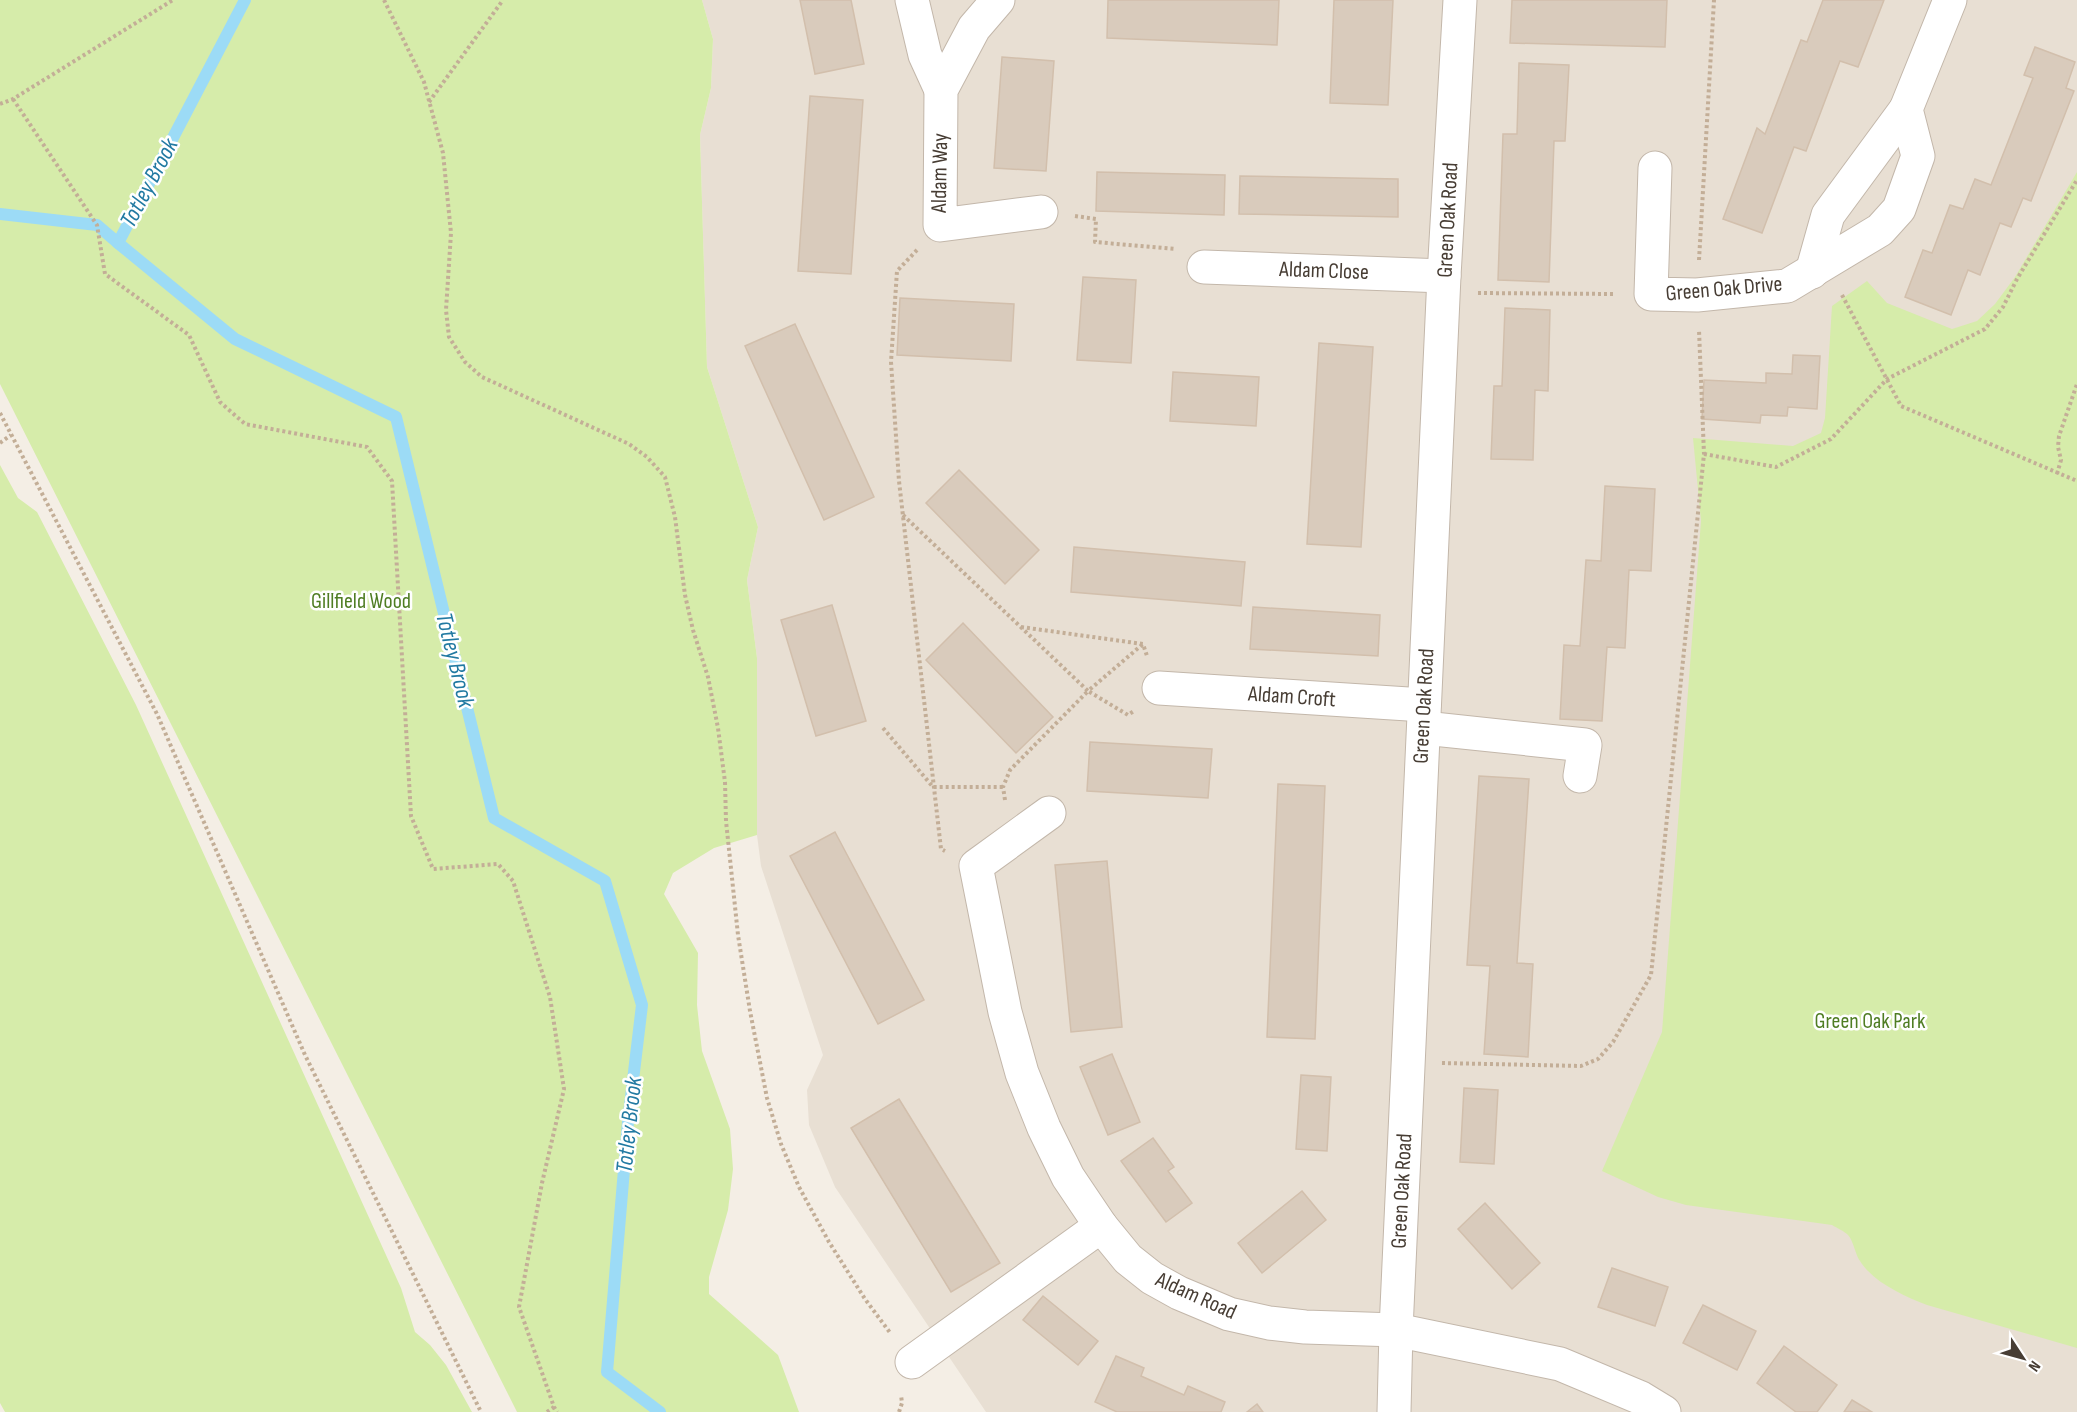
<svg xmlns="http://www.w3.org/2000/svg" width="2077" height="1412" viewBox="0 0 2077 1412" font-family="'Sofia Sans Condensed',sans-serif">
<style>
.residential{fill:#e8dfd3}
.green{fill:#d6ecaa}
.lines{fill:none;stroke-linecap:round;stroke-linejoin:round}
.stream{stroke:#9cdbf6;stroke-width:12}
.building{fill:#d9cbbc;stroke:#d2bfac;stroke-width:1.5}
.minor-casing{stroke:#c3b7aa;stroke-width:35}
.path{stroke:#c3ae97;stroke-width:4;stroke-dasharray:3 3;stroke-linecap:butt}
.minor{stroke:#fff;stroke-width:33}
.labels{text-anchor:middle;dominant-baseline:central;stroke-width:5;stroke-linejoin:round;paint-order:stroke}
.street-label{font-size:22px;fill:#473d34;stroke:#fff}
.park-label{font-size:22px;fill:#4f7d23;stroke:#fff}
.water-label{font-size:24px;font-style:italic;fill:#227aa2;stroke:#fff}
</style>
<rect width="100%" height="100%" fill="#f4eee5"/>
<!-- residential -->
<path class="residential" d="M702,0H2077V1412H986L835,1187L809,1125L807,1090L823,1055L761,866L757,835V658L747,580L758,527L707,367L700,135L711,88L713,39Z"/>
<!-- green -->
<g class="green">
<path d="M0,0H702L713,39L711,88L700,135L707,367L758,527L747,580L757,658V835L714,848L673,873L664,894L698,953L697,1005L702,1051L730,1129L733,1169L728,1210L709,1277V1294L778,1355L799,1412H517L0,384Z"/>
<path d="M2077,172V1348L1927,1305C1904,1296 1874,1283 1860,1261C1855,1254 1854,1242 1848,1235C1844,1231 1837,1228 1832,1225L1686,1205L1658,1197L1602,1171L1662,1032L1701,521L1693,438L1793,446L1821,433L1825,418L1832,306L1867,281L1887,303L1952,329L1977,321L1995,304L2015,277Z"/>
<path d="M0,465L18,498L37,512L136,705L401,1288L415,1332L430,1345L446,1365L472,1412H5L0,1403Z"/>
</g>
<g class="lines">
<!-- stream -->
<g class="stream">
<path d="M245,0L118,243L235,339L396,417L494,818L605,881L642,1005L628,1122L607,1372L660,1412"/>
<path d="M0,214L97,225L118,243"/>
</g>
</g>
<!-- building -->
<g class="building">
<path d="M800,0H851L864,64L815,74Z"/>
<path d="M1108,0H1279L1277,45L1107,38Z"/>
<path d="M1334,0H1393L1388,105L1330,103Z"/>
<path d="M1512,0H1667L1665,47L1510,43Z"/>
<path d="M1823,0H1884L1858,67L1840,61L1806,151L1794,147L1762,233L1723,219L1757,128L1765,134L1801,40L1807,42Z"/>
<path d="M2035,47L2075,62L2066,88L2074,91L2031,201L2023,198L2011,227L2000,223L1980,275L1968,270L1951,315L1905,297L1923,250L1932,253L1950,205L1963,209L1975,179L1991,185L2033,78L2024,75Z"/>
<path d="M1002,57L1054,61L1046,171L994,168Z"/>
<path d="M1519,63L1569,65L1565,141H1554L1549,282L1498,280L1503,134H1517Z"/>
<path d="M810,96L863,100L851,274L798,271Z"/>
<path d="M1097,172L1225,175L1224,215L1096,211Z"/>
<path d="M1240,176L1398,179V217L1239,214Z"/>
<path d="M1083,277L1136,280L1131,363L1077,360Z"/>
<path d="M900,298L1014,304L1011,361L897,355Z"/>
<path d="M1505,308L1550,310L1548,391L1535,390L1533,460L1491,459L1494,386H1502Z"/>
<path d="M795,324L874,497L824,520L745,346Z"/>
<path d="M1319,343L1373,347L1361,547L1307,544Z"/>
<path d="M1793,355L1820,356L1817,409L1788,407L1787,416L1761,415L1760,423L1702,419L1704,380L1766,383V373L1792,374Z"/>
<path d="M1173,372L1259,377L1256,426L1170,421Z"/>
<path d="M959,470L1039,550L1005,584L926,503Z"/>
<path d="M1605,486L1655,489L1651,571L1629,570L1625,648L1607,647L1602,721L1560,719L1564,645L1580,646L1586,560L1601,561Z"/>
<path d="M1074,547L1245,562L1241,606L1071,592Z"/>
<path d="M832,605L866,721L816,736L781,620Z"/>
<path d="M1253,607L1380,615L1378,656L1250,649Z"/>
<path d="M963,623L1053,717L1016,753L926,660Z"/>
<path d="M1090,742L1212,749L1208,798L1087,791Z"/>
<path d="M1479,776L1529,779L1517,963L1533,964L1528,1057L1484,1054L1490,966L1467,965Z"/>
<path d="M1278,784L1325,786L1315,1039L1267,1037Z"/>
<path d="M835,832L924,1000L878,1024L790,856Z"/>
<path d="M1107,861L1122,1027L1071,1032L1055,865Z"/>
<path d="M1112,1054L1140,1122L1108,1135L1080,1067Z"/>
<path d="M1301,1075L1331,1077L1327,1151L1296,1149Z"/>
<path d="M1464,1088L1498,1090L1494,1164L1460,1162Z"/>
<path d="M899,1099L1000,1263L951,1292L851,1128Z"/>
<path d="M1153,1138L1174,1167L1168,1171L1192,1203L1166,1222L1121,1161Z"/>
<path d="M1302,1191L1326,1220L1262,1273L1238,1243Z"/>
<path d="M1485,1203L1540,1263L1512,1289L1458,1229Z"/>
<path d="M1612,1268L1668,1287L1655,1326L1598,1307Z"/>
<path d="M1043,1296L1098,1341L1078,1365L1023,1320Z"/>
<path d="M1703,1305L1756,1331L1737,1370L1683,1343Z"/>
<path d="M1784,1346L1837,1385L1817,1412H1796L1757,1383Z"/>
<path d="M1116,1356L1144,1368L1141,1376L1184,1395L1188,1386L1225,1402L1221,1412H1117L1095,1402Z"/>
<path d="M1852,1400L1872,1412H1844Z"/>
<path d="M1257,1404L1263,1412H1247Z"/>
</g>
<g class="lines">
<!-- minor casing -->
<g class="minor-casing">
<g id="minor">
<path d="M912,0L925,55L941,90"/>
<path d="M998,0L974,28L941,90L940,225L1041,212"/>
<path d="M1655,168L1651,294L1697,295L1787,286L1880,230L1899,209L1918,156L1906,109L1950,0"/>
<path d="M1204,267L1444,276"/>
<path d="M1812,272L1828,215L1906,109"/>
<path d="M1159,688L1424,705"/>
<path d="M1424,728L1585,745L1580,776"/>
<path d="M1049,813L976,866L1005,1012L1022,1073L1044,1128L1068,1177L1101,1226L1128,1259L1152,1278L1179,1293L1229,1314L1269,1323L1305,1327L1396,1330L1560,1364L1641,1398L1664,1412"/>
<path d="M912,1362L1101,1226"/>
<path d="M1394,1412L1396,1330L1444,276L1460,0"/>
</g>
</g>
<!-- path -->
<g class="path">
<path d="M384,0L424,82L443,153L451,233L446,310L449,337L465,362L482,377L629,444L647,457L665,477L675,517L685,595L693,630L708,677L718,728L725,782L726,821L738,935L750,1011L767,1098L781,1144L799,1187L829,1242L865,1299L891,1334"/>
<path d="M13,99L97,225L105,274L189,335L220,402L245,424L367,447L392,481L411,816L433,869L498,864L513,881L550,997L564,1089L542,1183L519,1307L554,1407L557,1412"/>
<path d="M429,102L503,0"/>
<path d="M0,104L13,99L173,0"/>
<path d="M1075,216L1096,219L1095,242L1175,249"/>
<path d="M917,250L897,271L891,362L899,481L941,849L945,851"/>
<path d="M1699,260L1714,0"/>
<path d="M1478,293L1614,294"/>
<path d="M1842,295L1901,406L2077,481"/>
<path d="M0,413L157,714L305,1055L481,1412"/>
<path d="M0,443L11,435"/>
<path d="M1704,454L1776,467L1831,439L1887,379L1985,329L2003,307L2017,279L2077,180"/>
<path d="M2057,474L2061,460L2058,447L2059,436L2077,384"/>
<path d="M903,515L1088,691L1143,644"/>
<path d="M1021,627L1143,644L1147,656"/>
<path d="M883,728L933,787H1003"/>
<path d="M1005,800L1003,787L1010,770L1088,691L1128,715L1134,711"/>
<path d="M1442,1063L1581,1066L1598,1059L1613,1042L1651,975L1704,454L1699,330"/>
<path d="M547,1412L554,1407"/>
<path d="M899,1412L902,1403L901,1395"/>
</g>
<!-- minor -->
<use href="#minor" class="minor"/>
</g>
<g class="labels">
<!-- street labels -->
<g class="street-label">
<text transform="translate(940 173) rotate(-89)">Aldam Way</text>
<text transform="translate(1448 220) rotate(-87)">Green Oak Road</text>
<text transform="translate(1324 271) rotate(2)">Aldam Close</text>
<text transform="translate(1724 289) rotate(-5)">Green Oak Drive</text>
<text transform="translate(1292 697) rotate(4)">Aldam Croft</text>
<text transform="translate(1424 706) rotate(-87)">Green Oak Road</text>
<text transform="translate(1402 1191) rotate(-87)">Green Oak Road</text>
<text transform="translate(1196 1296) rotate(24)">Aldam Road</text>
</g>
<!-- park labels -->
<g class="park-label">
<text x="361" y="601">Gillfield Wood</text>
<text x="1870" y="1021">Green Oak Park</text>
</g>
<!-- water labels -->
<g class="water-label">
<text transform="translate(149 183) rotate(-62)">Totley Brook</text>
<text transform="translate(455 660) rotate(76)">Totley Brook</text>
<text transform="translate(629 1125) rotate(-84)">Totley Brook</text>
</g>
</g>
<!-- north arrow -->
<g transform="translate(2023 1358) rotate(126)" stroke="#ffffff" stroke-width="4.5" paint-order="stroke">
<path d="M0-4.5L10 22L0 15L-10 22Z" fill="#473d34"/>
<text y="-9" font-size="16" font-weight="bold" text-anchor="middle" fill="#473d34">N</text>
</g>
</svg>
